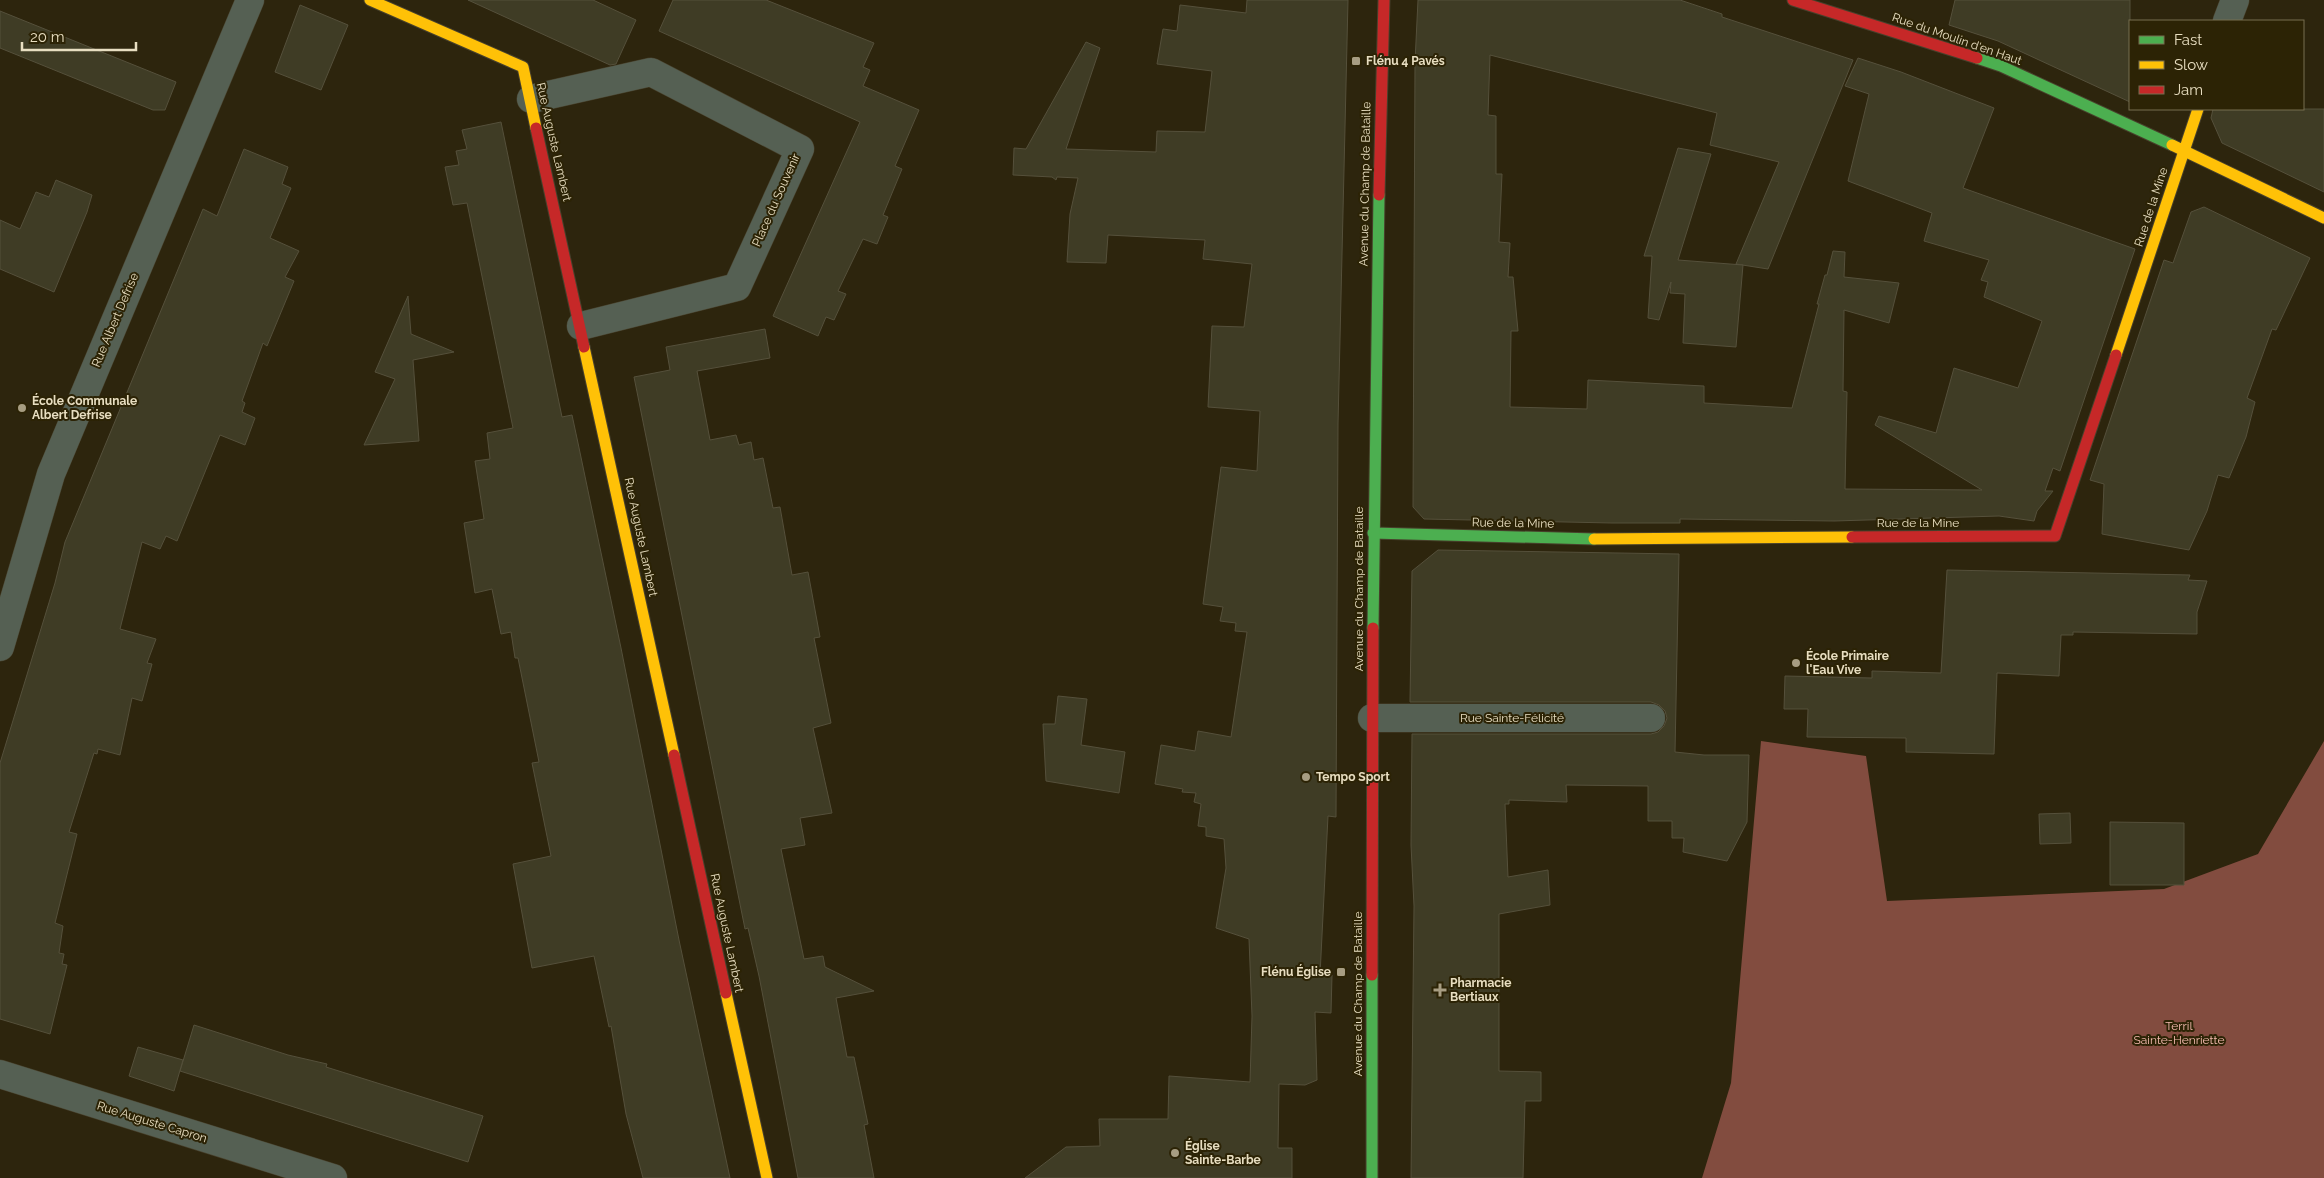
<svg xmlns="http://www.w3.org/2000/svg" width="2324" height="1178" viewBox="0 0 2324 1178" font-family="Raleway,sans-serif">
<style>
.forest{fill:#824c3f}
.building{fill:#3f3c25;stroke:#55503b}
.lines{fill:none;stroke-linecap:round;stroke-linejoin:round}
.street-casing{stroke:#48412c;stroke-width:29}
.fast-casing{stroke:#48412c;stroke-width:13}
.slow-casing{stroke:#48412c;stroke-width:13}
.jam-casing{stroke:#48412c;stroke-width:13}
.street{stroke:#556053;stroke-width:28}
.fast{stroke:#4caf50;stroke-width:11}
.slow{stroke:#ffc107;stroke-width:11}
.jam{stroke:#c62828;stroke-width:11}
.poi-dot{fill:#a79d82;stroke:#2c2305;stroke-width:2}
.labels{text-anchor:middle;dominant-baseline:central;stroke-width:4;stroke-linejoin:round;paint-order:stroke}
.street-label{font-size:12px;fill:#e8dec1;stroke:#2c2305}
.poi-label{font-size:12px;font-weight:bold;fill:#e8dec1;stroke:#2c2305;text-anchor:start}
.park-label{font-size:12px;fill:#f4bbb0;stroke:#2c2305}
</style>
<rect width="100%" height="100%" fill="#2d250d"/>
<!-- forest -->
<path class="forest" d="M1761,741L1866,756L1887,901L2164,889L2258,854L2324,741V1178H1702L1731,1083Z"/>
<!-- building -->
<g class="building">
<path d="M468,0H593L636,20L616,64L610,65Z"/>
<path d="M673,0H766L874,43L863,67L870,70L863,86L919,110L895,166L902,169L883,215L888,217L877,244L863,239L838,291L846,294L834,320L826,317L818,336L773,316L860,122L659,31Z"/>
<path d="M1247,0H1348L1338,424L1336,817L1328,816L1320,975H1332L1331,1013L1315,1012L1317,1080L1305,1085L1279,1084L1278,1148H1292V1178H1025L1066,1147L1100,1146L1099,1119H1168L1169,1076L1250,1082L1252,1016L1249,939L1216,928L1226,868L1224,839L1206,836V827L1198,826L1201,804L1194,802L1196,793L1182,792L1183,789L1155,784L1161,745L1195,751L1198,731L1231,737L1247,632L1235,631L1236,623L1220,621L1223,607L1203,604L1221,467L1257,471L1260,411L1208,407L1212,326L1244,327L1252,264L1203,259L1205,240L1108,235L1106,263L1067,262L1070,214L1078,178L1057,177L1056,180L1052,177L1013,175L1014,148L1026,149L1086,42L1100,48L1066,149L1156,152L1157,131L1205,132L1212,71L1157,64L1163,29L1177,31L1180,5L1246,13Z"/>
<path d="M1418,0H1680L1722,14V17L1853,60L1768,269L1736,264L1779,162L1710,145L1717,113L1490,55L1488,115L1496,116V174H1502L1499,242L1510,243L1508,277H1513L1518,331H1511L1510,407L1587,409L1588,380L1704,386V403L1792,408L1819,304H1817L1825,275H1827L1833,251L1845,252L1844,277L1899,283L1889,323L1844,310L1843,391L1847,392L1845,489L1982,490L1875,425L1879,416L1936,433L1954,368L2018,388L2042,321L1984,297L1988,282L1981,280L1989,260L1924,241L1932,213L1848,181L1869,94L1845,86L1858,58L1901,72L1994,108L1963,188L2135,249L2060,471L2053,468L2045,491H2053L2037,511L2034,521L1999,516L1834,521L1680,519V523H1612L1424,519L1413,507L1415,62Z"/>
<path d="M1955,0H2130V102L1998,41L1949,25Z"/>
<path d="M300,5L348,25L321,90L275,72Z"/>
<path d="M0,11L176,82L165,110H153L0,48Z"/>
<path d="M2213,109H2324V192L2222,143L2211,118Z"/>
<path d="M501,122L562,417L572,415L578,443L621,648L679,940L730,1178H643L626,1114L611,1026L609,1027L594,956L532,968L513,864L551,856L532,763L539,762L518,658H515L511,632L501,634L492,589L475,593L464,523L484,519L475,461L490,459L487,433L513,428L467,203L453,205L445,167L459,165L456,151L467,149L462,130Z"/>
<path d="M1678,148L1711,154L1678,260L1743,265L1736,347L1683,343L1685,294L1670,293L1671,282L1659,320L1648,318L1652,256H1644Z"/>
<path d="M244,149L288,167L282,184L291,188L270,238L299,251L285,277L294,281L267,346L263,343L242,401L245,403L242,412L255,418L245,445L220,435L177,541L166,536L160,549L142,542L120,629L156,639L147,663L152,664L142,701L132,698L120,755L98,749L97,754L94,753L69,832L77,834L55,923L63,926L59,953L64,954L62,964L67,965L50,1034L0,1019V763L55,583L65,542L203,209L217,216Z"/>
<path d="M56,180L92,195L87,212L54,292L0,269V220L20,229L36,192L49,197Z"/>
<path d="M2204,207L2310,258L2276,330L2272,329L2247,398L2255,402L2246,437L2229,478L2218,475L2207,511L2189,550L2102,534L2104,484L2090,480L2164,260L2173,263L2191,212Z"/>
<path d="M408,296L411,334L454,352L413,360L419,441L364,445L395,379L375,372Z"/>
<path d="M765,329L770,358L697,371L710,440L736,435L739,445L751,442L754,460L763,458L773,508L780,507L792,575L808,572L820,637L814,638L831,723L813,728L832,813L800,818L805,845L781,849L804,959L823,956L825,967L874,991L836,998L847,1057H854L868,1124L864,1125L874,1178H798L759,976L748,928L745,929L634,377L670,370L666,347Z"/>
<path d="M1438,550L1679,554L1675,752L1704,755H1749L1747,822L1727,861L1683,852L1684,838H1672V821H1648V786L1566,785L1567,802L1509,800V804H1505L1508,877L1548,870L1550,905L1499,914V1071L1541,1072V1101H1525L1523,1178H1411L1414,906L1411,845L1412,734H1651L1658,732L1664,726L1667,718L1665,711L1659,705L1651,702H1410L1412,571Z"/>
<path d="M1947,570L2190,575L2188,580L2207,581L2197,612V634L2073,632V635H2061L2059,676L1997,673L1994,754L1906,752V738L1807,737L1808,709H1784L1785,676L1872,678V671L1941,673Z"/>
<path d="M1058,696L1087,699L1081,745L1125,752L1119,793L1046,781L1043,724H1055Z"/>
<path d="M2070,813L2071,843L2040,844L2039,814Z"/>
<path d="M2110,822L2184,823V885H2110Z"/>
<path d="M194,1025L288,1055L327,1064L326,1067L483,1116L468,1162L180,1071Z"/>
<path d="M138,1047L183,1060L174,1091L129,1076Z"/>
</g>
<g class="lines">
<!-- street casing -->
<g class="street-casing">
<g id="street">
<path d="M2227,21L2235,0"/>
<path d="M531,99L651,72L800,149L737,287L581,326"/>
<path d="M0,647L51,474L250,0"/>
<path d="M1372,718H1651"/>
<path d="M0,1074L333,1178"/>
</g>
</g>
<!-- fast casing -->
<g class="fast-casing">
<g id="fast">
<path d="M1977,58L2001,66L2172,145"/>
<path d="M1373,533L1594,539"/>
<path d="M1373,628L1379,195"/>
<path d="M1372,1178V975"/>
</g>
</g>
<!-- slow casing -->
<g class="slow-casing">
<g id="slow">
<path d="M370,0L523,67L536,128"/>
<path d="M2172,145L2324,218"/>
<path d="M584,347L674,755"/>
<path d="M2116,355L2198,109"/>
<path d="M1594,539L1852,537"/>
<path d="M726,993L767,1178"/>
</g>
</g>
<!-- jam casing -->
<g class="jam-casing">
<g id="jam">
<path d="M1793,0L1977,58"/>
<path d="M536,128L584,347"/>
<path d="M1379,195L1384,0"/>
<path d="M1852,537L2055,536L2116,355"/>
<path d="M674,755L726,993"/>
<path d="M1372,975L1373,628"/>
</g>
</g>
<!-- street -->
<use href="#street" class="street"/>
<!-- fast -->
<use href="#fast" class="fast"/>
<!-- slow -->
<use href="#slow" class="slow"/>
<!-- jam -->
<use href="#jam" class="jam"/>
</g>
<!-- markers -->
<g class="poi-dot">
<rect x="1351" y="56" width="10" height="10" rx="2.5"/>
<circle cx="22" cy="408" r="5"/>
<circle cx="1796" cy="663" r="5"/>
<circle cx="1306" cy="777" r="5"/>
<rect x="1336" y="967" width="10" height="10" rx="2.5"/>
<path d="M1437.5 982.5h5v5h5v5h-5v5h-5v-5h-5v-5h5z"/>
<circle cx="1175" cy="1153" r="5"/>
</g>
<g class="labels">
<!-- street labels -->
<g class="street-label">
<text transform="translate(1957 39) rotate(19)">Rue du Moulin d'en Haut</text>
<text transform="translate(554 142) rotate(77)">Rue Auguste Lambert</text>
<text transform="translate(1365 184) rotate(-89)">Avenue du Champ de Bataille</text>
<text transform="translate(776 200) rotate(-66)">Place du Souvenir</text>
<text transform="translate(2151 207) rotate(-72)">Rue de la Mine</text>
<text transform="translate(115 320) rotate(-67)">Rue Albert Defrise</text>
<text transform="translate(1513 523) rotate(1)">Rue de la Mine</text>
<text x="1918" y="523">Rue de la Mine</text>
<text transform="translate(641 537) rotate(78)">Rue Auguste Lambert</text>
<text transform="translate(1359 589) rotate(-90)">Avenue du Champ de Bataille</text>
<text x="1512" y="718">Rue Sainte-Félicité</text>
<text transform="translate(727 933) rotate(78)">Rue Auguste Lambert</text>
<text transform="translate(1358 994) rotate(-90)">Avenue du Champ de Bataille</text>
<text transform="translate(152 1122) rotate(17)">Rue Auguste Capron</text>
</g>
<!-- poi labels -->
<g class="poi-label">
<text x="1366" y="61">Flénu 4 Pavés</text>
<text x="32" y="401">École Communale<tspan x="32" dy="14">Albert Defrise</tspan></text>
<text x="1806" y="656">École Primaire<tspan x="1806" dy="14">l'Eau Vive</tspan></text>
<text x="1316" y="777">Tempo Sport</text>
<text x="1331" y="972" text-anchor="end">Flénu Église</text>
<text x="1450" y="983">Pharmacie<tspan x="1450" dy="14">Bertiaux</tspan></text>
<text x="1185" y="1146">Église<tspan x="1185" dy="14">Sainte-Barbe</tspan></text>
</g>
<!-- park labels -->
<g class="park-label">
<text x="2179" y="1026">Terril<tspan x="2179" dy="14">Sainte-Henriette</tspan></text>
</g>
</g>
<!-- legend -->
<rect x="2129" y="20" width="175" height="90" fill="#2c2305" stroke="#776e50"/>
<rect x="2139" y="36" width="25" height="8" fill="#4caf50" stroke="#776e50"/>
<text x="2174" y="45" font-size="15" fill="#e8dec1">Fast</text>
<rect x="2139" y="61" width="25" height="8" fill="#ffc107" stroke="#776e50"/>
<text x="2174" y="70" font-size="15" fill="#e8dec1">Slow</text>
<rect x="2139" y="86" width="25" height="8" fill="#c62828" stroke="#776e50"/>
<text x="2174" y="95" font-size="15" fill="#e8dec1">Jam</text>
<!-- scale -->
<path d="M22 42v8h114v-8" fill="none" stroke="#e8dec1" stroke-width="2.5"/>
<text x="30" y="42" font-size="15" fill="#e8dec1" stroke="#2c2305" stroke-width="4" paint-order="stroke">20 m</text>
</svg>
